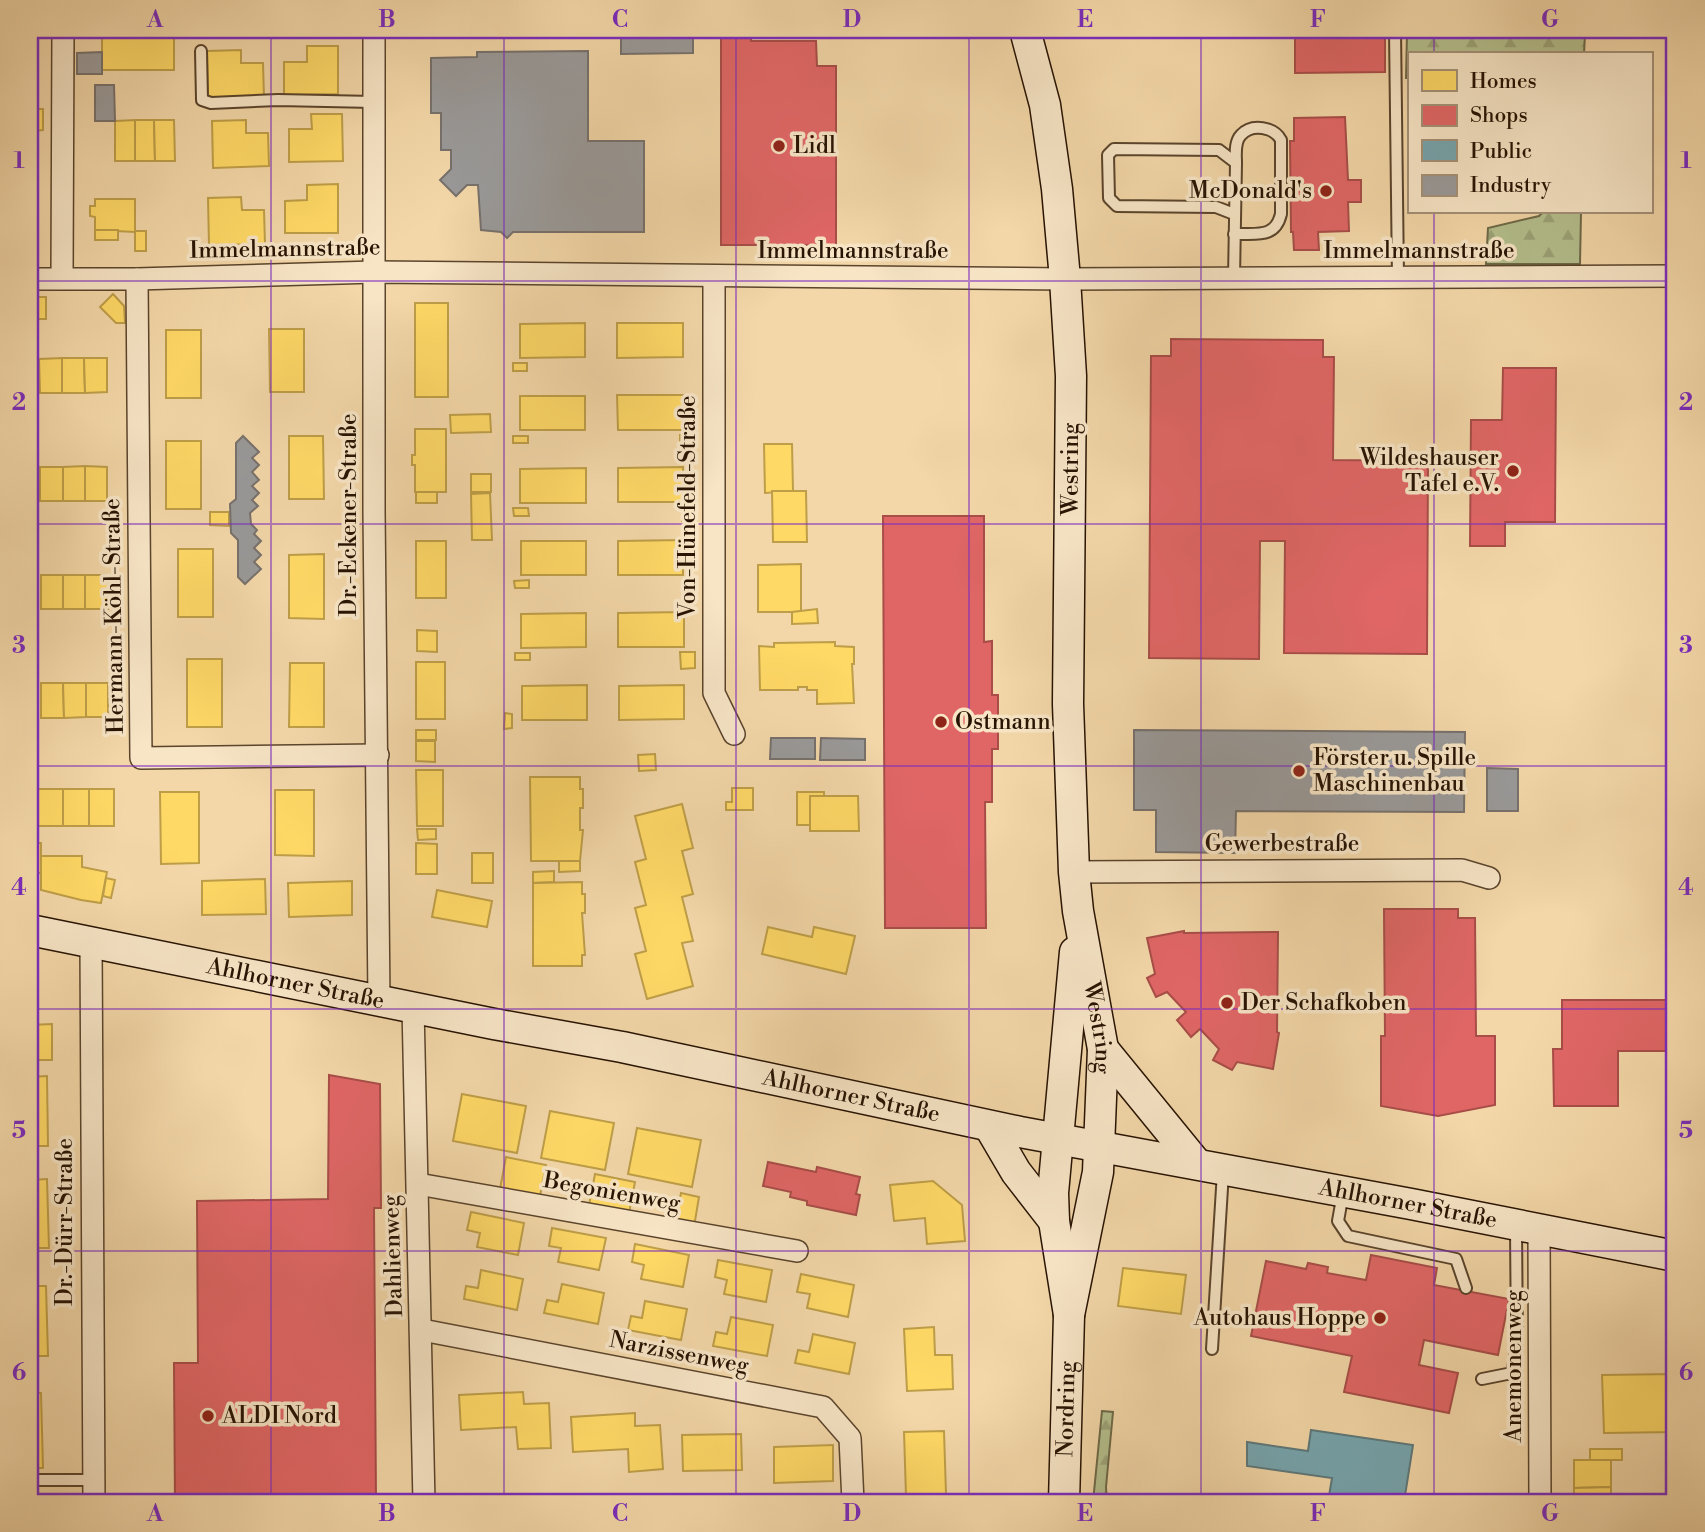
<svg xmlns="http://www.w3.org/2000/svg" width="1705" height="1532" viewBox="0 0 1705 1532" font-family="'Libre Bodoni',serif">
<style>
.forest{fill:url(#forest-firs);stroke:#6e6948;stroke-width:2}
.homes{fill:#ffd966;stroke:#be9e48;stroke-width:2}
.shops{fill:#e06666;stroke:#a84d48;stroke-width:2}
.public{fill:#76a5af;stroke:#5e797b;stroke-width:2}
.industry{fill:#999;stroke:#77716c;stroke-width:2}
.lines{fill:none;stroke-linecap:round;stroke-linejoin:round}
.lane-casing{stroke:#5a442c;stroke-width:14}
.street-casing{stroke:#5a442c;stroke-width:24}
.secondary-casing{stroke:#271303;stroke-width:33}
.lane{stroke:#f7e5c6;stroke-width:10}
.street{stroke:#f7e5c6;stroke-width:21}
.secondary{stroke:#f7e5c6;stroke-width:30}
.grid{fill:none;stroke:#7b2cbf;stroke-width:2;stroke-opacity:0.55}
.poi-dot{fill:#8f2418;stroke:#f7e5c6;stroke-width:2.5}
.labels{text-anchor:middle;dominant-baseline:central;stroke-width:7;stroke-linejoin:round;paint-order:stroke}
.poi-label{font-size:23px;fill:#271303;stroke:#f7e5c6;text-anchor:start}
.street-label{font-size:23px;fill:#271303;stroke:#f7e5c6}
.neatline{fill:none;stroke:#7b2cbf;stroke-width:2.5}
.grid-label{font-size:23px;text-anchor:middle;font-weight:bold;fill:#7b2cbf}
</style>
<defs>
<pattern id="forest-firs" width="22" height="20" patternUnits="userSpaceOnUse" patternTransform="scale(1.75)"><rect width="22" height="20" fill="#b4bf8d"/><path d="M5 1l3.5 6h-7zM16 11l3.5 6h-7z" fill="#9ba378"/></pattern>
</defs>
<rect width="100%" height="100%" fill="#f3d7a8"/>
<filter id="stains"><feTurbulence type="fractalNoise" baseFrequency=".00286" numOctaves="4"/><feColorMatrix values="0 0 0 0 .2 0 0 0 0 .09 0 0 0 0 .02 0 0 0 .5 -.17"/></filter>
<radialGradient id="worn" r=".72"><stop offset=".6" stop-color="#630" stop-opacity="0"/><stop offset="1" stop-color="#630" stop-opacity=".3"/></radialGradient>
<!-- forest -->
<g class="forest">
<path d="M1407,33L1585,34L1584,54H1409V78H1406Z"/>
<path d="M1543,212H1581L1580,264H1486L1488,228L1539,216Z"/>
<path d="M1102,1411L1113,1412L1106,1487L1107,1502H1093Z"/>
</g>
<!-- homes -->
<g class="homes">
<rect x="102" y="30" width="72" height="40"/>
<path d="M307,46H338V94L284,95V62H307Z"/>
<path d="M241,50V63H263L264,97L208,98L207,51Z"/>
<path d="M31,109H43V130L31,131Z"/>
<path d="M311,114H342L343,161L289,162V129H312Z"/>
<path d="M135,120V161H115V121Z"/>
<path d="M135,120H154L155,161H135Z"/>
<path d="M154,120H174L175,161H155Z"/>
<path d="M246,120V133H268L269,166L213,168L212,121Z"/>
<path d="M338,184V233H285V201L307,200V185Z"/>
<path d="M241,197L242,210H264L265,244L209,245L208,198Z"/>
<path d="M95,199H135V232L95,230V217L90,216V206H95Z"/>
<rect x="95" y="230" width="23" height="10"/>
<rect x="135" y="231" width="11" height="20"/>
<path d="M113,294L124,306L125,323H116L100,307Z"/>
<rect x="30" y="297" width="16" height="22"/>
<rect x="415" y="303" width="33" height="94"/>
<path d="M585,323V357L520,358V324Z"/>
<path d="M617,323H683V357L617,358Z"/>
<path d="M269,329H304V392H270Z"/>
<rect x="166" y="330" width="35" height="68"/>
<path d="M62,358V393H40L39,359Z"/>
<path d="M62,358H84L85,393H62Z"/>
<path d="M84,358H107V392L85,393Z"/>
<rect x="513" y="363" width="14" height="8"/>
<path d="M617,395H683V430H618Z"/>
<rect x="520" y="396" width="65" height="34"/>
<path d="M490,414L491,432L451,433L450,415Z"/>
<path d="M415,429H446V492H415V465H412V455H415Z"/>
<rect x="680" y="435" width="15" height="7"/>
<path d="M289,436H323L324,499H289Z"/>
<rect x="513" y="436" width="15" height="7"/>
<rect x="166" y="441" width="35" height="68"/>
<path d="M764,444H792L793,491L765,493Z"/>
<path d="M85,466L107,467V501H85Z"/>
<path d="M85,466V501H63V467Z"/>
<rect x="40" y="467" width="23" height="34"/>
<path d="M683,467V502H618V468Z"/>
<path d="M586,468V503H520V469Z"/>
<rect x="471" y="474" width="20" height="18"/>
<path d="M772,491H806L807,542H773Z"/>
<rect x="416" y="492" width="21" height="11"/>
<path d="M490,493L492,540H472L471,494Z"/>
<path d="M682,507H696L697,521H682Z"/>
<path d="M513,508H528L529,516H514Z"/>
<path d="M210,512H229V526L210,525Z"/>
<path d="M683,540V575H618V541Z"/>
<rect x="416" y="541" width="30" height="57"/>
<rect x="521" y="541" width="65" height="34"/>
<rect x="178" y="549" width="35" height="68"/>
<path d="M324,554V619L289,618V555Z"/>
<path d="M801,564V612H758V565Z"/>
<rect x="41" y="575" width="22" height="34"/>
<rect x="63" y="575" width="22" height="34"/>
<rect x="85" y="575" width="23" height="34"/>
<path d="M696,579V587H682V580Z"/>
<path d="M529,580V588H515L514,581Z"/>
<path d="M817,609L818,623L792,624V612Z"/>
<path d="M684,612V647H618V613Z"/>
<path d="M586,613V647L521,648V614Z"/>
<path d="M417,630L437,631V652L417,651Z"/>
<path d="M835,642V646L854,647V664H852L854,703L817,704V690H807V687H798V690H760L759,646L774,647V643Z"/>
<path d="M680,652H695V668L681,669Z"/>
<rect x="515" y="653" width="15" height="7"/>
<rect x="187" y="659" width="35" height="68"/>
<rect x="416" y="662" width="29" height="57"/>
<path d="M290,663H324V727H289Z"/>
<path d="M41,683H63L64,718H41Z"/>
<path d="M63,683H86V717L64,718Z"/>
<rect x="86" y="683" width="22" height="34"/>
<path d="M587,685V720H522V686Z"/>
<path d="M684,685V719L619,720V686Z"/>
<path d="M505,713L512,714V728L504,729Z"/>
<rect x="416" y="730" width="20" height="10"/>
<path d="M416,741H435V762L416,761Z"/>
<path d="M655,754L656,770L639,771L638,755Z"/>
<path d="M416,770H443V826H417Z"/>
<path d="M530,777H580V789H583V808H580V830H583L580,861H531Z"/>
<path d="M732,788H753V810H726V802H732Z"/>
<rect x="38" y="789" width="25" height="37"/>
<rect x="63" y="789" width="26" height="37"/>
<rect x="89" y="789" width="25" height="37"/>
<path d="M275,790H314V856L275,855Z"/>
<path d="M160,792H199V863L161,864Z"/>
<path d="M797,792H824V796H810V825H797Z"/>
<path d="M810,796H858L859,831H810Z"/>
<path d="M682,804L693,848L682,851L693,894L682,897L693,941L682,943L693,986L647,999L635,954L646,951L635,908L646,905L635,862L646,859L635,816Z"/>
<path d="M417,829H436V839L418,840Z"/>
<rect x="30" y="843" width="11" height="30"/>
<path d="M416,843L437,844V874H416Z"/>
<rect x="472" y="853" width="21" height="30"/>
<path d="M41,856H82V867L107,872L101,903L81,900L41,890Z"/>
<path d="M559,861H580V871L559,872Z"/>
<path d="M554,871V882L533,883V872Z"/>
<path d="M106,878L115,880L111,898L103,896Z"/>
<path d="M265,879L266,914L202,915V881Z"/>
<path d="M352,881V915L289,917L288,883Z"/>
<path d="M582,882V894H585V913H582L585,955H582V966H533V883Z"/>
<path d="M437,890L492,901L487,927L432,917Z"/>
<path d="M768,927L812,937L814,927L855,936L846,974L762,954Z"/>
<path d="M52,1024V1060H30V1025Z"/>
<path d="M47,1076L48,1146H30V1077Z"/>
<path d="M462,1094L526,1106L517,1153L453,1141Z"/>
<path d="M550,1111L614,1123L605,1170L541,1158Z"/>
<path d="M637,1128L701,1140L692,1187L628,1174Z"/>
<path d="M506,1157L546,1165L540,1196L500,1189Z"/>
<path d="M595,1174L635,1182L629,1213L589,1205Z"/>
<path d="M47,1179L49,1248H30V1180Z"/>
<path d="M933,1181L962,1205L965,1241L927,1244L925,1218L894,1221L890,1185Z"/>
<path d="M681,1193L699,1197L694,1227L675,1223Z"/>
<path d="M471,1212L524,1223L518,1255L477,1247L480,1233L467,1230Z"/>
<path d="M552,1228L606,1238L599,1270L558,1262L561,1248L549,1246Z"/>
<path d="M635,1244L689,1255L683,1287L641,1279L644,1265L632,1262Z"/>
<path d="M718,1260L772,1270L766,1302L724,1294L727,1280L715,1277Z"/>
<path d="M1123,1268L1186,1275L1181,1314L1118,1306Z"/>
<path d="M481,1270L523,1279L517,1310L464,1299L466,1286L478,1288Z"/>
<path d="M801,1274L854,1285L848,1317L807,1308L810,1294L797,1292Z"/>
<path d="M562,1284L604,1293L598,1324L544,1313L547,1300L558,1302Z"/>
<path d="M30,1286H46L48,1356H30Z"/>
<path d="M645,1301L687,1309L681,1340L628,1330L631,1316L642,1318Z"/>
<path d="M731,1317L773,1325L767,1356L713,1346L716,1332L727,1334Z"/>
<path d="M934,1327L935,1355H952L953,1389L907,1391L904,1329Z"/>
<path d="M813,1334L855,1343L849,1374L795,1363L798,1350L809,1352Z"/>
<path d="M1675,1374V1432L1604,1433L1602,1375Z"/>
<path d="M523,1392L524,1404L549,1403L551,1448L518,1449L516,1427L461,1430L459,1395Z"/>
<path d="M30,1393H41L43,1468H30Z"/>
<path d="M635,1413V1426L660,1425L663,1469L629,1472L628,1449L573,1452L571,1417Z"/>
<path d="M944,1431L946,1494L906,1496L904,1432Z"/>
<path d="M741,1434L742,1470L683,1471L682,1435Z"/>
<path d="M833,1445V1481L774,1483V1447Z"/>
<rect x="1590" y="1449" width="32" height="11"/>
<path d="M1574,1460H1611V1487L1574,1488Z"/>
<path d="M1611,1487V1502H1574V1488Z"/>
</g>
<!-- shops -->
<g class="shops">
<path d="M721,30H751V41H816L817,66H836V245H721Z"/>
<path d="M1295,30H1385V72L1295,73Z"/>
<path d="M1345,117L1348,180H1361V202H1348L1349,231L1318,232L1319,250H1294L1293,232H1291L1290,141H1294V118Z"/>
<path d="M1171,339L1323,340V357H1334L1333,460L1428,461L1427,654L1284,653L1285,541H1260L1259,659L1149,658L1151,356H1171Z"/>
<path d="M1503,368H1556L1555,522H1505V546H1470L1471,420H1502Z"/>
<path d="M883,516H984V642L992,641V695H998V749H992V802H985L986,928H885Z"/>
<path d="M1384,909H1458V918H1475L1476,1036H1495V1105L1438,1116L1381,1106V1036H1385Z"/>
<path d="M1184,931V933L1278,932L1277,1032L1279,1033L1273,1069L1237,1062L1232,1070L1213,1060L1219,1049L1200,1029L1191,1037L1177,1020L1186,1012L1167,992L1156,997L1147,978L1155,974L1147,938Z"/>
<path d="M1562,1000H1672L1673,1051H1618V1106H1554L1553,1049H1562Z"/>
<path d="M329,1075L380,1084L381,1208H374L376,1502H175L174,1363H198L197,1201L328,1199Z"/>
<path d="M768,1162L816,1172L817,1167L860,1177L856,1194L860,1195L856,1215L807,1205V1201L790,1197L791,1192L763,1186Z"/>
<path d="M1371,1255L1437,1268L1434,1285L1509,1299L1498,1355L1424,1340L1419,1365L1458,1373L1449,1413L1344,1392L1352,1356L1251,1336L1266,1261L1306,1269L1308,1263L1328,1267L1327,1273L1366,1280Z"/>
</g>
<!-- public -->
<path class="public" d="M1311,1430L1413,1445L1404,1502H1328L1332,1478L1247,1466V1442L1308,1451Z"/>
<!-- industry -->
<g class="industry">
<path d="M621,30H693V53L621,54Z"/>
<path d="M588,51V141H644V232H513L507,238L501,232L481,230L478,185H467L456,196L440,180L451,169V150H441V113H431V58L477,57V52Z"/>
<path d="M102,52V74H77V53Z"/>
<path d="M95,85H114L115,121H95Z"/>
<path d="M243,436L259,452L252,458L259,465L252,472L259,480L252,486L259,493L252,500L258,506L250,513L251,524L257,530L254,534L261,541L254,548L261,555L254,562L261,569L245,584L238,577V540L231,533L230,504L236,499V443Z"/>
<path d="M1134,730L1465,732L1464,812L1236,811L1235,853L1156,852V810H1134Z"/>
<path d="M771,738H815V759H770Z"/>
<path d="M821,738L865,739V760H820Z"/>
<path d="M1487,768L1518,769V811H1487Z"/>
</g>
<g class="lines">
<!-- lane casing -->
<g class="lane-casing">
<g id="lane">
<path d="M1395,30L1398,278"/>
<path d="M201,51L202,100L211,103L278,100L374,102"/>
<path d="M1234,214L1216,207L1117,206L1109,198L1108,155L1114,149L1219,150L1236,163L1234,278"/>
<path d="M1234,234C1256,233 1275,239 1281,214V140C1274,127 1252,123 1241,135C1234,142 1236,155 1236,163"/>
<path d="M1343,1193L1338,1221L1348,1236L1456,1259L1466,1288"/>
<path d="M1212,1349L1223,1172"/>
<path d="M1482,1379L1512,1373L1517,1346L1516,1228"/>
<path d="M30,1480H93"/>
</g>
</g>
<!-- street casing -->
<g class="street-casing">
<g id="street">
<path d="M374,30V510L379,1001"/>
<path d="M714,276V693L734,734"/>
<path d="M62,278L63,30"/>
<path d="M30,279H137L375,272L1065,279L1675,276"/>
<path d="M137,279L141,758L378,755"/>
<path d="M1074,872L1462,870L1489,878"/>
<path d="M91,943L94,1502"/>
<path d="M413,1007L424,1502"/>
<path d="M418,1184L797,1251"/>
<path d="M1539,1229L1540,1502"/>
<path d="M422,1330L823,1407L850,1438L853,1502"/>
</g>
</g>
<!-- secondary casing -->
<g class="secondary-casing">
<g id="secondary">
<path id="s1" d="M1025,30L1045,105L1057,189L1065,279L1071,376L1068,704L1074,872L1078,911L1103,1049L1098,1172L1069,1315"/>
<path id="s2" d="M30,930L494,1024L622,1047L1020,1132L1411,1204L1675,1256"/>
<path d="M1103,1049L1196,1163"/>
<path d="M989,1126L1016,1172L1054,1221"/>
<path id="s3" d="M1064,1502L1069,1315L1054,1221L1053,1193L1075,952"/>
</g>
</g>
<!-- lane -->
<use href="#lane" class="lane"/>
<!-- street -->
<use href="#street" class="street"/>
<!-- secondary -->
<use href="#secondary" class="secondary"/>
</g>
<!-- grid -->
<path class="grid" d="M271,30V1502M504,30V1502M736,30V1502M969,30V1502M1201,30V1502M1434,30V54M1434,212V1502M30,281H1675M30,524H1675M30,766H1675M30,1009H1675M30,1251H1675"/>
<!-- markers -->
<g class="poi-dot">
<circle cx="779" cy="146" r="7"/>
<circle cx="1326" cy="191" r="7"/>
<circle cx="1513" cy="471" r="7"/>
<circle cx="941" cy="722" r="7"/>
<circle cx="1299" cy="771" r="7"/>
<circle cx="1227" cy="1003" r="7"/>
<circle cx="1380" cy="1318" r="7"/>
<circle cx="208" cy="1416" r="7"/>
</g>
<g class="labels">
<!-- poi labels -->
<g class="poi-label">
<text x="793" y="146">Lidl</text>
<text x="1312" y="191" text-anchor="end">McDonald's</text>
<text x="1499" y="458" text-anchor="end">Wildeshauser<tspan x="1499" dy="26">Tafel e.V.</tspan></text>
<text x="955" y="722">Ostmann</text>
<text x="1313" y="758">Förster u. Spille<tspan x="1313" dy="26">Maschinenbau</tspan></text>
<text x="1241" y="1003">Der Schafkoben</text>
<text x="1366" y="1318" text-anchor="end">Autohaus Hoppe</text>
<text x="222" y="1416">ALDI Nord</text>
</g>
<!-- street labels -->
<g class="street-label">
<text transform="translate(285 249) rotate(-1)">Immelmannstraße</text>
<text x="853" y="251">Immelmannstraße</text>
<text x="1419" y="251">Immelmannstraße</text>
<text transform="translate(1071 469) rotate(-90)">Westring</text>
<text transform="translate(688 507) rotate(-90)">Von-Hünefeld-Straße</text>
<text transform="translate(349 515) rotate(-90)">Dr.-Eckener-Straße</text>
<text transform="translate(114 616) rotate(-91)">Hermann-Köhl-Straße</text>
<text x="1282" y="844">Gewerbestraße</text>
<text stroke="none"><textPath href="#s2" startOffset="271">Ahlhorner Straße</textPath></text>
<text stroke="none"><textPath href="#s1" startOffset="1004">Westring</textPath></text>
<text stroke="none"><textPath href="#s2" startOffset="838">Ahlhorner Straße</textPath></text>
<text transform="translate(612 1192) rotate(10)">Begonienweg</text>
<text stroke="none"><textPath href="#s2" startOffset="1405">Ahlhorner Straße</textPath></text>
<text transform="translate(65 1222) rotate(-90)">Dr.-Dürr-Straße</text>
<text transform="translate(393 1256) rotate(-92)">Dahlienweg</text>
<text transform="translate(679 1353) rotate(11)">Narzissenweg</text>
<text transform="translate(1514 1366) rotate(-90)">Anemonenweg</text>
<text stroke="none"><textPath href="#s3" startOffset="93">Nordring</textPath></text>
</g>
</g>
<!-- margin -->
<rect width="1705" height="1532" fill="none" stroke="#f3d7a8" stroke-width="77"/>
<!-- legend -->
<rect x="1408" y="52" width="245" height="161" fill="#f7e5c6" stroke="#a49178" stroke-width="2"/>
<rect x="1422" y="70" width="35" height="21" fill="#ffd966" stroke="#a49178" stroke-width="2"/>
<text x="1470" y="88" font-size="21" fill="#271303">Homes</text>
<rect x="1422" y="105" width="35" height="21" fill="#e06666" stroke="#a49178" stroke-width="2"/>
<text x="1470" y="122" font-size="21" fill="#271303">Shops</text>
<rect x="1422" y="140" width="35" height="21" fill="#76a5af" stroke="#a49178" stroke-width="2"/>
<text x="1470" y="158" font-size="21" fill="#271303">Public</text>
<rect x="1422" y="175" width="35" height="21" fill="#999999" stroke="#a49178" stroke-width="2"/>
<text x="1470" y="192" font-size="21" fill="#271303">Industry</text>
<rect x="38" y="38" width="1628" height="1456" class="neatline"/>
<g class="grid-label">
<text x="155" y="27">A</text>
<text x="387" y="27">B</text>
<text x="620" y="27">C</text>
<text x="852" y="27">D</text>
<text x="1085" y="27">E</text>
<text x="1318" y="27">F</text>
<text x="1550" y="27">G</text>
<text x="19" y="168">1</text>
<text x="1686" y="168">1</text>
<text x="19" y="410">2</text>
<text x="1686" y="410">2</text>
<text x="19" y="653">3</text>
<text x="1686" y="653">3</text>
<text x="19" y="895">4</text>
<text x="1686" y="895">4</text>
<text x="19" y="1138">5</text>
<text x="1686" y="1138">5</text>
<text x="19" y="1380">6</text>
<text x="1686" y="1380">6</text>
<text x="155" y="1521">A</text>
<text x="387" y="1521">B</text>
<text x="620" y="1521">C</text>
<text x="852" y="1521">D</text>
<text x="1085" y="1521">E</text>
<text x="1318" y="1521">F</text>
<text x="1550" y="1521">G</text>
</g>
<rect width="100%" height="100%" filter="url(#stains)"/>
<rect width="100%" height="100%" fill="url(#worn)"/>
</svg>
